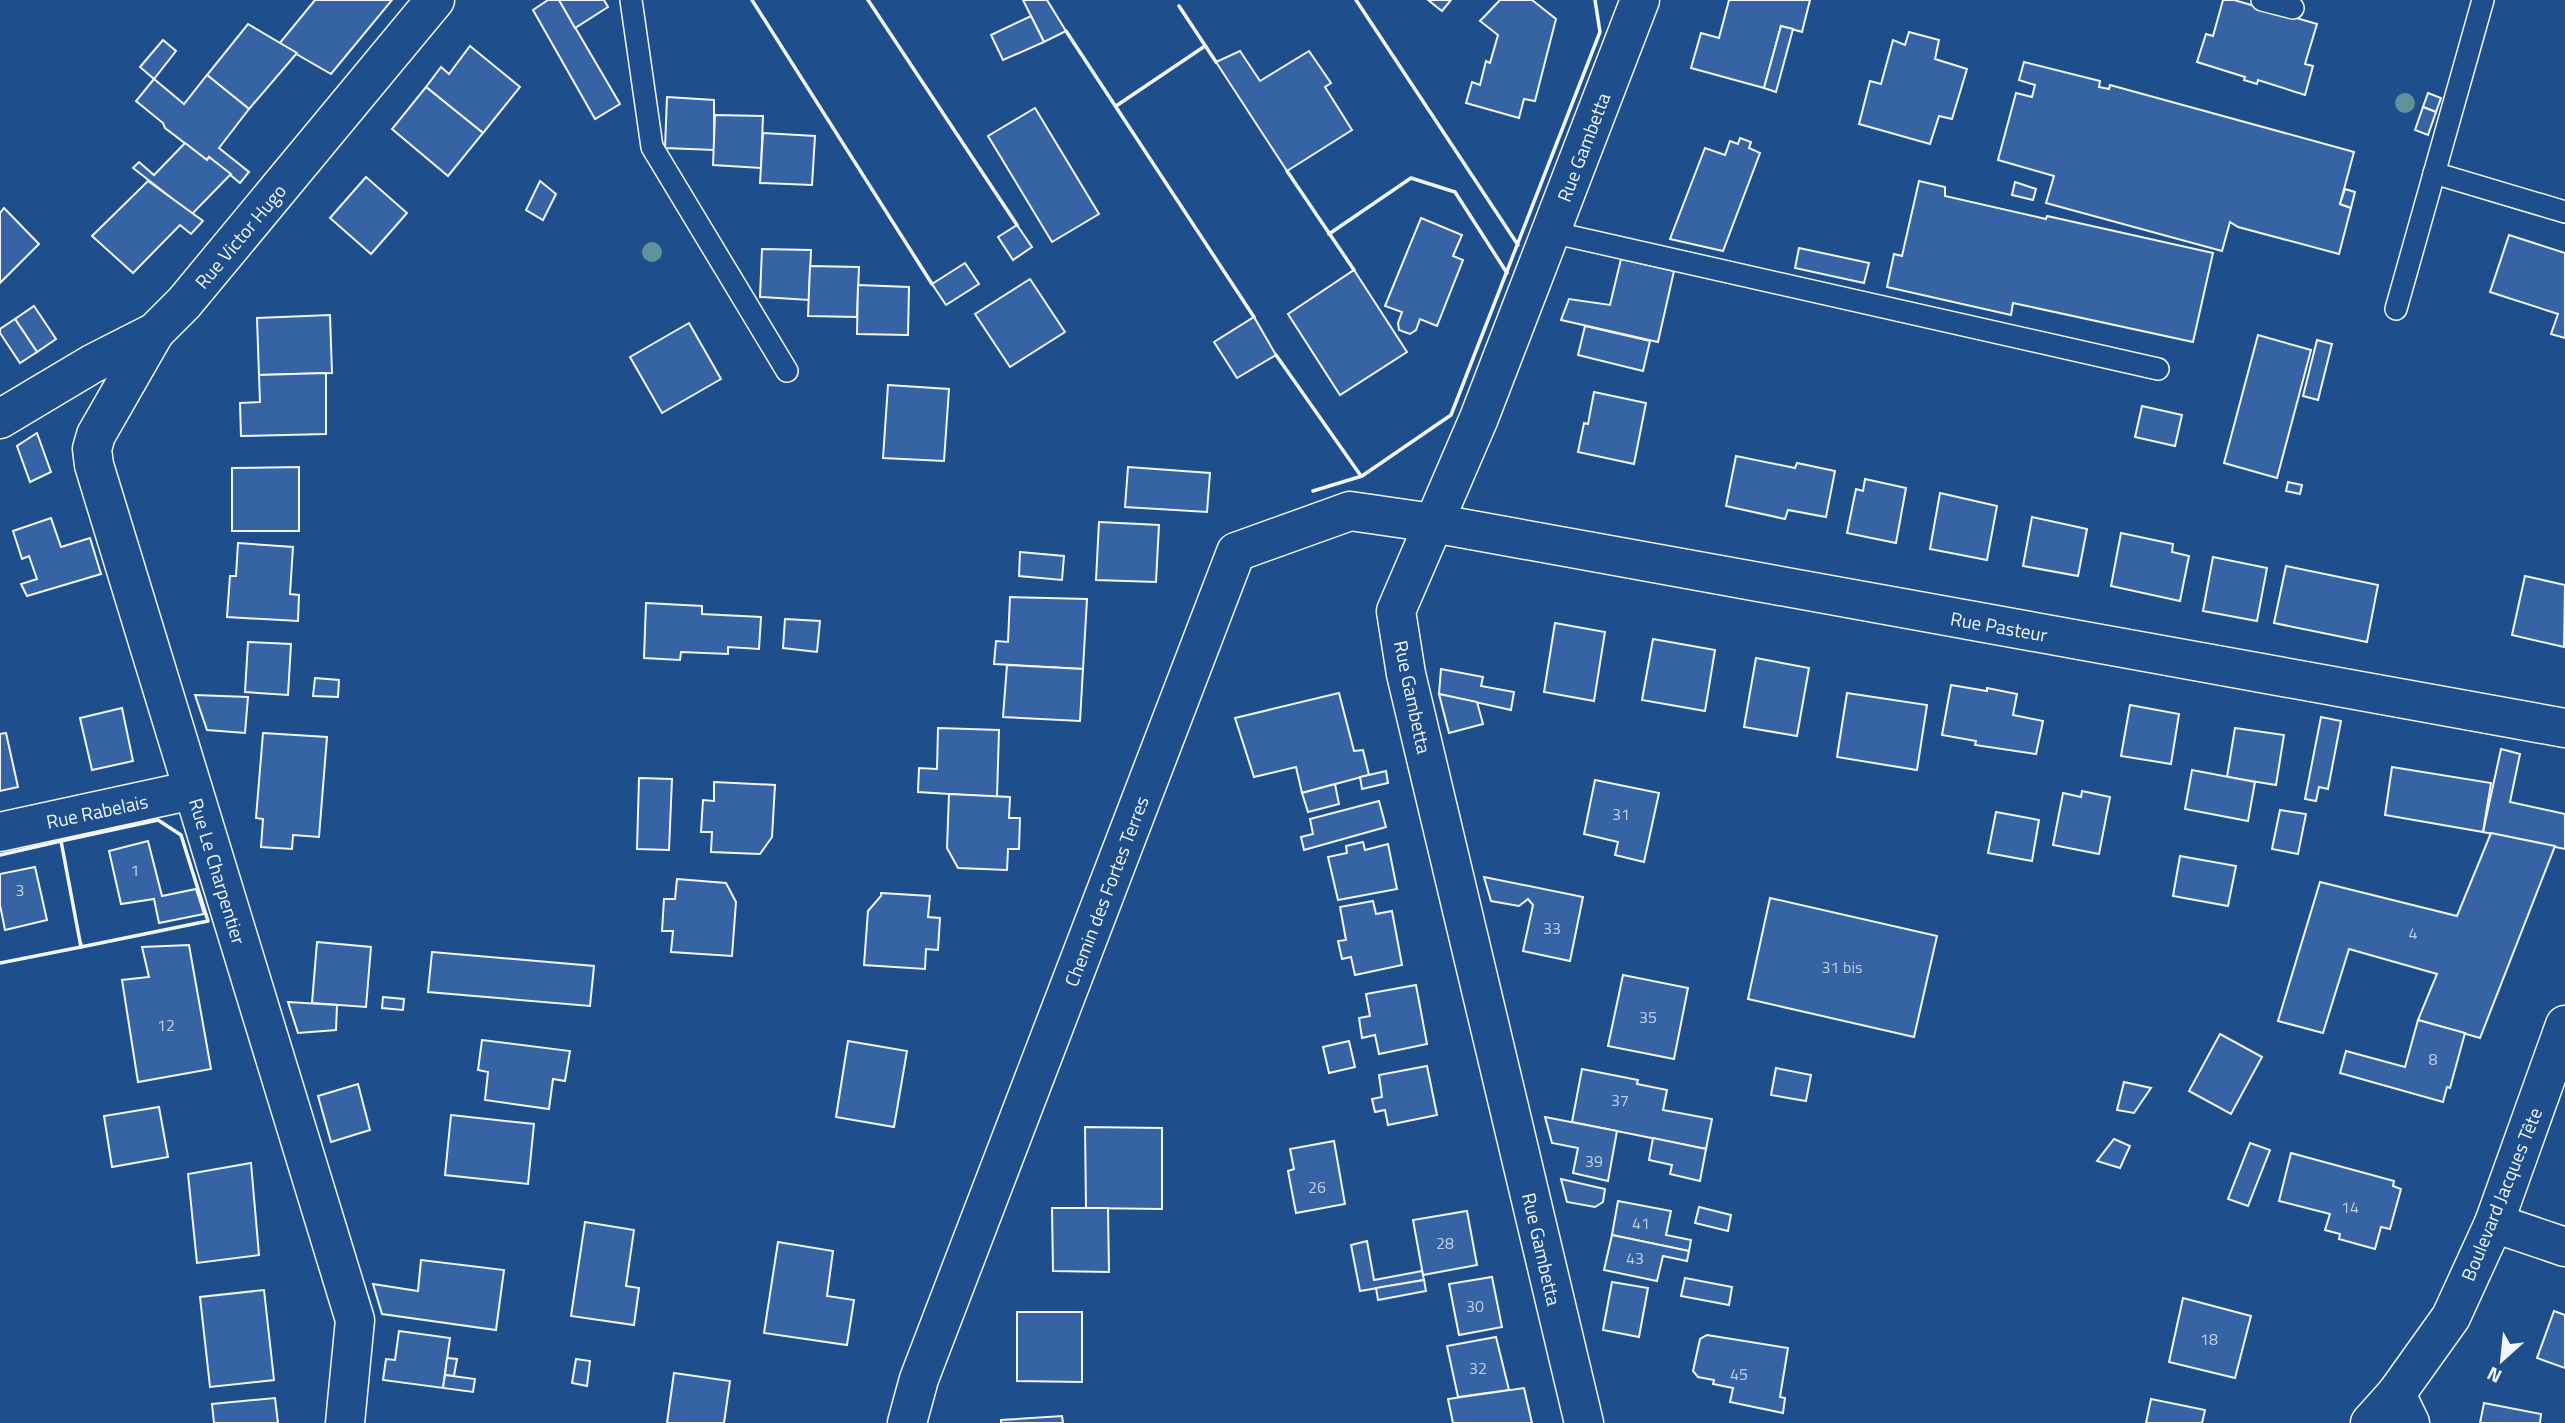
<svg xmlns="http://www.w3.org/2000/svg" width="2565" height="1423" viewBox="0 0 2565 1423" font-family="'Titillium Web',sans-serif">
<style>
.building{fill:#3563a3;stroke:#f2f6ff;stroke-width:2}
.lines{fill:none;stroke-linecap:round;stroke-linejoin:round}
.service-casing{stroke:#f2f6ff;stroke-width:24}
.minor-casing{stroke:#f2f6ff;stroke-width:41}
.tertiary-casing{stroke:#f2f6ff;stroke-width:41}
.service{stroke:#1f4e8c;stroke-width:21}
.minor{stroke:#1f4e8c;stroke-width:38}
.tertiary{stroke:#1f4e8c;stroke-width:38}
.wall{stroke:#f2f6ff;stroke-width:3.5}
.tree{fill:#61919a}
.labels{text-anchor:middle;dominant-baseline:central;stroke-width:5;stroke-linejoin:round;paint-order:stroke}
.number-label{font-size:16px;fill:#c3d1e8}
.street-label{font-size:19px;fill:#f2f6ff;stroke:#1f4e8c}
</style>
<rect width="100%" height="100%" fill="#1f4e8c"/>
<!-- building -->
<g class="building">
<path d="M315,0H392L331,74L279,44Z"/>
<path d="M548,0H559L620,104L595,119L533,10Z"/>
<path d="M559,0H604L608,7L575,28Z"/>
<path d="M1023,0H1047L1066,31L1044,42Z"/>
<path d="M1428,0H1451L1442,11Z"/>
<path d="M1500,0H1532L1556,19L1535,101L1524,99L1519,118L1466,103L1472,82L1480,85L1486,61L1490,63L1498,35L1480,21Z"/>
<path d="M1729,0H1810L1802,32L1781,26L1764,88L1691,68L1701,33L1719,38Z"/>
<path d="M2223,0H2234L2317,24L2305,64L2313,66L2305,95L2258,80L2257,84L2244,80L2245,77L2197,62L2206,34L2213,36Z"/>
<path d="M1031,16L1044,42L1003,60L991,35Z"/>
<path d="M248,24L297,53L249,109L207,75Z"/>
<path d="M1781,26L1793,29L1776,92L1764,88Z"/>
<path d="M1909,32L1939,40L1935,59L1967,69L1952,119L1939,116L1930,144L1859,124L1870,81L1881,84L1893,40L1905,45Z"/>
<path d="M163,40L176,51L154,79L140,67Z"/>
<path d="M470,46L520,87L483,133L426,87L441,67L449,74Z"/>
<path d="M1240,51L1260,81L1309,51L1331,83L1325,87L1352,130L1287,171L1216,62Z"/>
<path d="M2024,62L2100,81L2099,87L2109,89L2110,85L2354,152L2340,204L2351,208L2339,254L2238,227L2230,222L2222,251L2046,203L2054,176L1998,160L2016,93L2032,97L2035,85L2019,80Z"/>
<path d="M207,75L249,109L219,148L249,172L240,183L209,157L207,160L165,128L163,123L136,101L154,79L184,104Z"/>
<path d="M426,87L483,133L448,176L392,129Z"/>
<path d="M2428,93L2441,98L2436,112L2423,107Z"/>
<path d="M667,97L714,100V150L665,148Z"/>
<path d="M2423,107L2436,112L2428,135L2415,130Z"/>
<path d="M1035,108L1099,214L1052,242L988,136Z"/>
<path d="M715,115L763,116L761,168L713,165Z"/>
<path d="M763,133L815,136L812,185L760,183Z"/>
<path d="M1740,138L1751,142L1749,148L1760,153L1723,251L1670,239L1705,148L1725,155L1730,141L1738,144Z"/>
<path d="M185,143L207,160L209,157L231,174L192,214L133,168L139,162L154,175Z"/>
<path d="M366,177L407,213L371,254L330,218Z"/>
<path d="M148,181L203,221L191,234L180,225L133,273L92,236Z"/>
<path d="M540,181L556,194L543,220L526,210Z"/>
<path d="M1919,181L1945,187V196L2046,219L2047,216L2213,253L2193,342L2013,303L2011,315L1887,287L1894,254L1902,256Z"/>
<path d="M2015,182L2036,189L2033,200L2012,195Z"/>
<path d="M2345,189L2355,192L2351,208L2340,204Z"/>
<path d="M4,208L39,244L0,283V213Z"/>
<path d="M1421,218L1462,235L1453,256L1463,260L1437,326L1420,319L1416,330L1410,334L1399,330L1398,323L1402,312L1385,306Z"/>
<path d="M1017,225L1032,247L1013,260L998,237Z"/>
<path d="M2509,235L2565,253V338L2551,334L2558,314L2490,292Z"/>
<path d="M1799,248L1869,263L1864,283L1795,268Z"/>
<path d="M762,249L811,250L809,300L760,297Z"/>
<path d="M1621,259L1674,271L1658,342L1561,320L1569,299L1610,305Z"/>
<path d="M965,263L979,284L946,305L932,284Z"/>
<path d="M810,266L859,267L857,317L808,316Z"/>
<path d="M1354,270L1407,352L1340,395L1288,314Z"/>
<path d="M1030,279L1065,332L1010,367L975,314Z"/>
<path d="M858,285L909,287L908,335L857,334Z"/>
<path d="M34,306L56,339L37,352L15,319Z"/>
<path d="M330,315L332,373L259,375L257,318Z"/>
<path d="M1254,317L1276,355L1237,378L1214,342Z"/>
<path d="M15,319L37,352L20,363L0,333V329Z"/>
<path d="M689,323L721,379L662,413L630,357Z"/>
<path d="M1585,326L1650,341L1643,371L1578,355Z"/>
<path d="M2258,335L2311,350L2277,478L2224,463Z"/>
<path d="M2317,340L2332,344L2318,400L2303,396Z"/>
<path d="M326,373V434L241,436L240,403L260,402L259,375Z"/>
<path d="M888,385L949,389L944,461L883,458Z"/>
<path d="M1594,392L1646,403L1634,464L1578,452L1584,423L1588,424Z"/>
<path d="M2142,406L2182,415L2175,446L2135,437Z"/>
<path d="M37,433L51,472L30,482L17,446Z"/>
<path d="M1736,456L1795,468L1797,463L1835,471L1826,517L1788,510L1785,519L1726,506Z"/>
<path d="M299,467V531H232V468Z"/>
<path d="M1128,467L1210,473L1207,512L1125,507Z"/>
<path d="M1865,479L1906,488L1896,543L1847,533L1856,489L1863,491Z"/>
<path d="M2288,482L2302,485L2300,494L2286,491Z"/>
<path d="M1940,493L1997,506L1987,560L1930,549Z"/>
<path d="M2032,517L2087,529L2078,576L2023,566Z"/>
<path d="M51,518L61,547L90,538L101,574L27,596L21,584L37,579L29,556L22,559L13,531Z"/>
<path d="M1099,522L1159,525L1156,582L1096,580Z"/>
<path d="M2121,533L2173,544L2172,552L2189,556L2180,601L2111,586Z"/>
<path d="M238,543L293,547L290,594L299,595L298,621L227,617L230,576H236Z"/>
<path d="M1020,552L1064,556L1062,580L1019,576Z"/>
<path d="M2213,557L2267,568L2257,621L2203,611Z"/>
<path d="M2286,566L2378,585L2367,642L2274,623Z"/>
<path d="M2525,576L2565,585L2564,647L2512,635Z"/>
<path d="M1010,597L1087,599L1083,669L994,664L996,641L1008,642Z"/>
<path d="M646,603L702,606V614L761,617L759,649L728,647V654L681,652L680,660L644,658Z"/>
<path d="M785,619L820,621L817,652L783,648Z"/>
<path d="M1555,623L1605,632L1594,701L1544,692Z"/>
<path d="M1653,639L1715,650L1705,711L1642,700Z"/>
<path d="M248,642L291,644L288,695L245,692Z"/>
<path d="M1756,658L1809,668L1797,736L1744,727Z"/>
<path d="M1007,665L1083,669L1080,721L1003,717Z"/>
<path d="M1441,669L1483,677L1481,686L1514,692L1511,710L1439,694Z"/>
<path d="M315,678L339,680L338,697L313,696Z"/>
<path d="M1951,685L1987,691V688L2017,694L2013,715L2043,721L2036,754L1975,745L1976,741L1942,735Z"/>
<path d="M1339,693L1354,751L1363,750L1369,775L1302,793L1296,767L1254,777L1235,718Z"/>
<path d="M1847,693L1927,705L1917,770L1837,757Z"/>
<path d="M1439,694L1477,702L1483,724L1449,733Z"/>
<path d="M195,695L248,697L245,733L207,730Z"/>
<path d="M2130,705L2179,714L2171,764L2121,756Z"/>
<path d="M122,708L133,761L92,770L80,718Z"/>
<path d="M2321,717L2341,721L2328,789L2319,787L2316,801L2305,799Z"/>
<path d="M938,728L999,730L997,797L918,792L919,768L937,769Z"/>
<path d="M2235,728L2284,735L2276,785L2227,777Z"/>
<path d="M6,733L18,787L0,791V734Z"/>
<path d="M263,733L327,737L319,837L293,835L292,849L261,847L263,819L256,818Z"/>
<path d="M2501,749L2520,754L2510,802L2565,814V849L2483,832Z"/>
<path d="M2392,767L2491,783L2483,832L2385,815Z"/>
<path d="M2192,770L2255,782L2248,821L2185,809Z"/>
<path d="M1386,771L1388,783L1362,789L1360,777Z"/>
<path d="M639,778L672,779L669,850L637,849Z"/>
<path d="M1595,780L1659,793L1644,862L1615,855L1618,842L1584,834Z"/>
<path d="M714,782L775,785L772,837L760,854L711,852L712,832H701L703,800L714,801Z"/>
<path d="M1335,784L1339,804L1308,812L1302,793Z"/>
<path d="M2082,791L2110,797L2099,854L2053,845L2063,793L2081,797Z"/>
<path d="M949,794L1010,797L1009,818H1020L1019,849H1008L1007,870L958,868L947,848Z"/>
<path d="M1379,801L1386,827L1304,850L1301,837L1313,834L1310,819Z"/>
<path d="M2280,810L2306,814L2298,854L2272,849Z"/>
<path d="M1996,812L2039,820L2032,861L1988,853Z"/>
<path d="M2491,833L2555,846L2480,1038L2418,1020L2437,974L2349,949L2323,1033L2278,1021L2320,882L2457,916Z"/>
<path d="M148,841L162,896L196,889L204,914L159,923L154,899L121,904L109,851Z"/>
<path d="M1363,842L1365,850L1388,844L1397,889L1338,900L1328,857L1347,853L1346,846Z"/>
<path d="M2180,856L2236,866L2228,906L2173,896Z"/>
<path d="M35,867L47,920L5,930L0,905V874Z"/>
<path d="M1484,877L1583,897L1570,961L1523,951L1533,905L1528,899L1519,906L1491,901Z"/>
<path d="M677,879L726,883L736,902L732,956L671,952L673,931H662L664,899H675Z"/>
<path d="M881,893L930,896L928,917L940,918L938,950L926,949L925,969L864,965L868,911L881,896Z"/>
<path d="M1770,898L1937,936L1914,1037L1748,999Z"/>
<path d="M1373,901L1376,914L1392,911L1402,965L1355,975L1351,957L1342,959L1338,941L1346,940L1340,907Z"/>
<path d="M317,942L371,947L366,1007L312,1003Z"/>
<path d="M189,945L211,1069L138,1082L122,980L149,977L142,947Z"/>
<path d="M432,952L594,966L590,1006L428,992Z"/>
<path d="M1623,975L1688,988L1674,1059L1608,1046Z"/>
<path d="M1416,985L1427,1044L1379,1054L1375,1035L1362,1038L1359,1018L1370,1016L1366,994Z"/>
<path d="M383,997L404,999L403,1010L382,1008Z"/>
<path d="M288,1002L337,1005L336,1030L298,1033Z"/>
<path d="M2418,1020L2465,1033L2450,1088L2447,1087L2443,1102L2340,1073L2346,1051L2405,1067Z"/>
<path d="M2220,1034L2262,1057L2231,1114L2189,1091Z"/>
<path d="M482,1040L570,1051L565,1081L553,1079L549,1109L485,1100L488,1072L478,1070Z"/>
<path d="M848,1041L907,1051L894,1127L836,1117Z"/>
<path d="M1349,1041L1355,1067L1329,1073L1323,1047Z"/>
<path d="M1427,1066L1437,1115L1388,1125L1385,1110L1375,1112L1372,1099L1382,1097L1379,1075Z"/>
<path d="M1776,1068L1811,1075L1806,1101L1771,1095Z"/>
<path d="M1582,1069L1638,1080L1637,1084L1667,1090L1663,1110L1712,1119L1706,1149L1572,1122Z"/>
<path d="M2124,1082L2151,1088L2134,1113L2117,1110Z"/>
<path d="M358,1084L370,1130L331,1142L318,1096Z"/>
<path d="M159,1107L168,1157L112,1167L104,1116Z"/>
<path d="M451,1115L534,1124L528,1184L445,1175Z"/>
<path d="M1545,1117L1617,1131L1608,1181L1573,1173L1578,1148L1552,1143Z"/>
<path d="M1085,1127L1162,1128V1209L1086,1208Z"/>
<path d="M1653,1138L1706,1149L1700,1181L1670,1174L1672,1165L1649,1160Z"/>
<path d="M2114,1139L2130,1146L2120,1168L2097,1161Z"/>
<path d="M1334,1141L1345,1204L1296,1213L1288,1171L1294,1169L1290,1149Z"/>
<path d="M2250,1143L2270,1150L2248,1206L2228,1199Z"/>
<path d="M2291,1153L2394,1181L2393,1186L2401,1189L2390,1229L2381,1227L2375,1249L2339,1239L2340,1234L2325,1230L2330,1214L2279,1201Z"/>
<path d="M251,1163L259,1255L197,1263L188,1174Z"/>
<path d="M1561,1179L1605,1189L1603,1202L1595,1207L1567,1202Z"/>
<path d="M1618,1201L1671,1211L1666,1235L1691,1240L1689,1251L1612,1235Z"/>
<path d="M1699,1207L1731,1215L1728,1231L1695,1223Z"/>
<path d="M1052,1208H1108L1109,1272L1053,1271Z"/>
<path d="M1467,1211L1477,1265L1423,1275L1413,1220Z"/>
<path d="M585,1222L634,1230L626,1286L639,1288L634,1325L571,1316Z"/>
<path d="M1612,1235L1689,1251L1687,1261L1663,1256L1657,1281L1604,1270Z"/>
<path d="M1367,1241L1374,1280L1422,1271L1424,1280L1360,1291L1351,1245Z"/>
<path d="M778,1242L833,1251L827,1296L854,1300L847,1345L764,1333Z"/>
<path d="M421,1260L504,1270L496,1330L382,1314L373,1284L418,1291Z"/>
<path d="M1492,1277L1502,1327L1459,1335L1449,1284Z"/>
<path d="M1685,1278L1732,1287L1729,1305L1681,1296Z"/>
<path d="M1424,1280L1426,1291L1378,1300L1376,1288Z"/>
<path d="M1612,1282L1648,1288L1639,1337L1603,1330Z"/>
<path d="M264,1290L274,1380L210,1387L200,1297Z"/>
<path d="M2183,1298L2251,1316L2235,1378L2169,1362Z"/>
<path d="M2554,1311L2565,1315V1368L2537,1358Z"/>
<path d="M1017,1312H1082V1382L1017,1381Z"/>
<path d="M399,1331L450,1338L443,1388L383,1380L386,1359L395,1360Z"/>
<path d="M1707,1335L1788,1348L1780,1397L1785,1398L1783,1413L1730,1402L1733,1388L1713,1384L1714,1380L1698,1377L1693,1371L1700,1339Z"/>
<path d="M1496,1337L1509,1390L1458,1397L1447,1346Z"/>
<path d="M447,1358L457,1359L454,1376L445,1375Z"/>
<path d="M576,1359L590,1361L587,1386L572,1383Z"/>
<path d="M674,1373L730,1381L724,1423H667Z"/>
<path d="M445,1375L475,1379L473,1392L443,1388Z"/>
<path d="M1524,1388L1532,1423H1453L1448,1399Z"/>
<path d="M275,1398L278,1423H214L212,1404Z"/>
<path d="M2151,1399L2205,1410L2202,1423H2146Z"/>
<path d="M2484,1403L2541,1414L2540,1423H2480Z"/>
<path d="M1062,1416L1063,1423H1001V1420Z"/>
</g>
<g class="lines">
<!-- service casing -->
<g class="service-casing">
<g id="service">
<path d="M631,0L652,147L787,371"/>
<path d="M2262,0L2293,8"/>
<path d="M2434,173L2565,212"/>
<path d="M1551,232L2158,369"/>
<path d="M2396,309L2483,0"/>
</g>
</g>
<!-- minor casing -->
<g class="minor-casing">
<g id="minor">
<path d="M155,332L96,435L92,449L94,465L355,1320L345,1423"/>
<path d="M0,419L92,364L155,332L184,303L435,0"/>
<path d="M0,832L193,790"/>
<path d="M2494,1223L2565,1247"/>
<path d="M2396,1394L2410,1423"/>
<path d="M907,1423L919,1379L1236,552L1350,511L1433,523L2565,728"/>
<path d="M1584,1423L1406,674L1396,611L1479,418L1640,0"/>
</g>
</g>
<!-- tertiary casing -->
<g class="tertiary-casing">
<path id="tertiary" d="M2370,1423L2396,1394L2451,1317L2494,1223L2565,1025"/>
</g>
<!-- service -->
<use href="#service" class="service"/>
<!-- minor -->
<use href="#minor" class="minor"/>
<!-- tertiary -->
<use href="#tertiary" class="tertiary"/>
<!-- wall -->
<g class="wall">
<path d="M752,0L932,284"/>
<path d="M868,0L1017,225"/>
<path d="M1356,0L1518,245"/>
<path d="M1179,6L1216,62"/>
<path d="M1066,31L1254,317"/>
<path d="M1116,106L1205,46"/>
<path d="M1287,171L1354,270"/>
<path d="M1329,234L1411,178L1455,192L1507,273"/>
<path d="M1276,355L1361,476"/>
<path d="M1313,491L1362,476L1451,415L1600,32L1595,0"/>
<path d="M158,820L181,835L208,921L81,947L61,841Z"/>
<path d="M0,855L61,841"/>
<path d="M0,963L81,947V944"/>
</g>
</g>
<!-- trees -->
<g class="tree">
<circle cx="2405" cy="103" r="10"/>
<circle cx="652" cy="252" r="10"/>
</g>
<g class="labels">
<!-- number labels -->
<g class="number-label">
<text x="1621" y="814">31</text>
<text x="135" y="870">1</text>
<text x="20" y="890">3</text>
<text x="1552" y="928">33</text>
<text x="2413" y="933">4</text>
<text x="1842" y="967">31 bis</text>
<text x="1648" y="1017">35</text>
<text x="166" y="1025">12</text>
<text x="2433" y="1059">8</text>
<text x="1620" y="1100">37</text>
<text x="1594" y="1161">39</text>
<text x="1317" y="1187">26</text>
<text x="2350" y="1207">14</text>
<text x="1641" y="1223">41</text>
<text x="1445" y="1243">28</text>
<text x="1635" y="1258">43</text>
<text x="1475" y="1306">30</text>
<text x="2209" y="1339">18</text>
<text x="1478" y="1368">32</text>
<text x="1739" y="1374">45</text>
</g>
<!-- street labels -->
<g class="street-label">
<text transform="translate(1583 147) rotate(-69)">Rue Gambetta</text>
<text transform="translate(240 236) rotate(-50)">Rue Victor Hugo</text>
<text transform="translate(1999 626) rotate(10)">Rue Pasteur</text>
<text transform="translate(1413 697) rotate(78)">Rue Gambetta</text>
<text transform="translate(97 811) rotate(-12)">Rue Rabelais</text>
<text transform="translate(218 871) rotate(73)">Rue Le Charpentier</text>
<text transform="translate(1106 891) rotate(-69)">Chemin des Fortes Terres</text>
<text transform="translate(2501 1194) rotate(-68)">Boulevard Jacques Tête</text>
<text transform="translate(1542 1249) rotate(77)">Rue Gambetta</text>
</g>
</g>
<!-- north arrow -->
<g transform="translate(2502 1360) rotate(207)" stroke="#1f4e8c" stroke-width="5" paint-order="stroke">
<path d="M0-5L12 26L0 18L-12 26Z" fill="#f2f6ff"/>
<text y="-10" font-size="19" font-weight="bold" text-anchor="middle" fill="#f2f6ff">N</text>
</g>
</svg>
